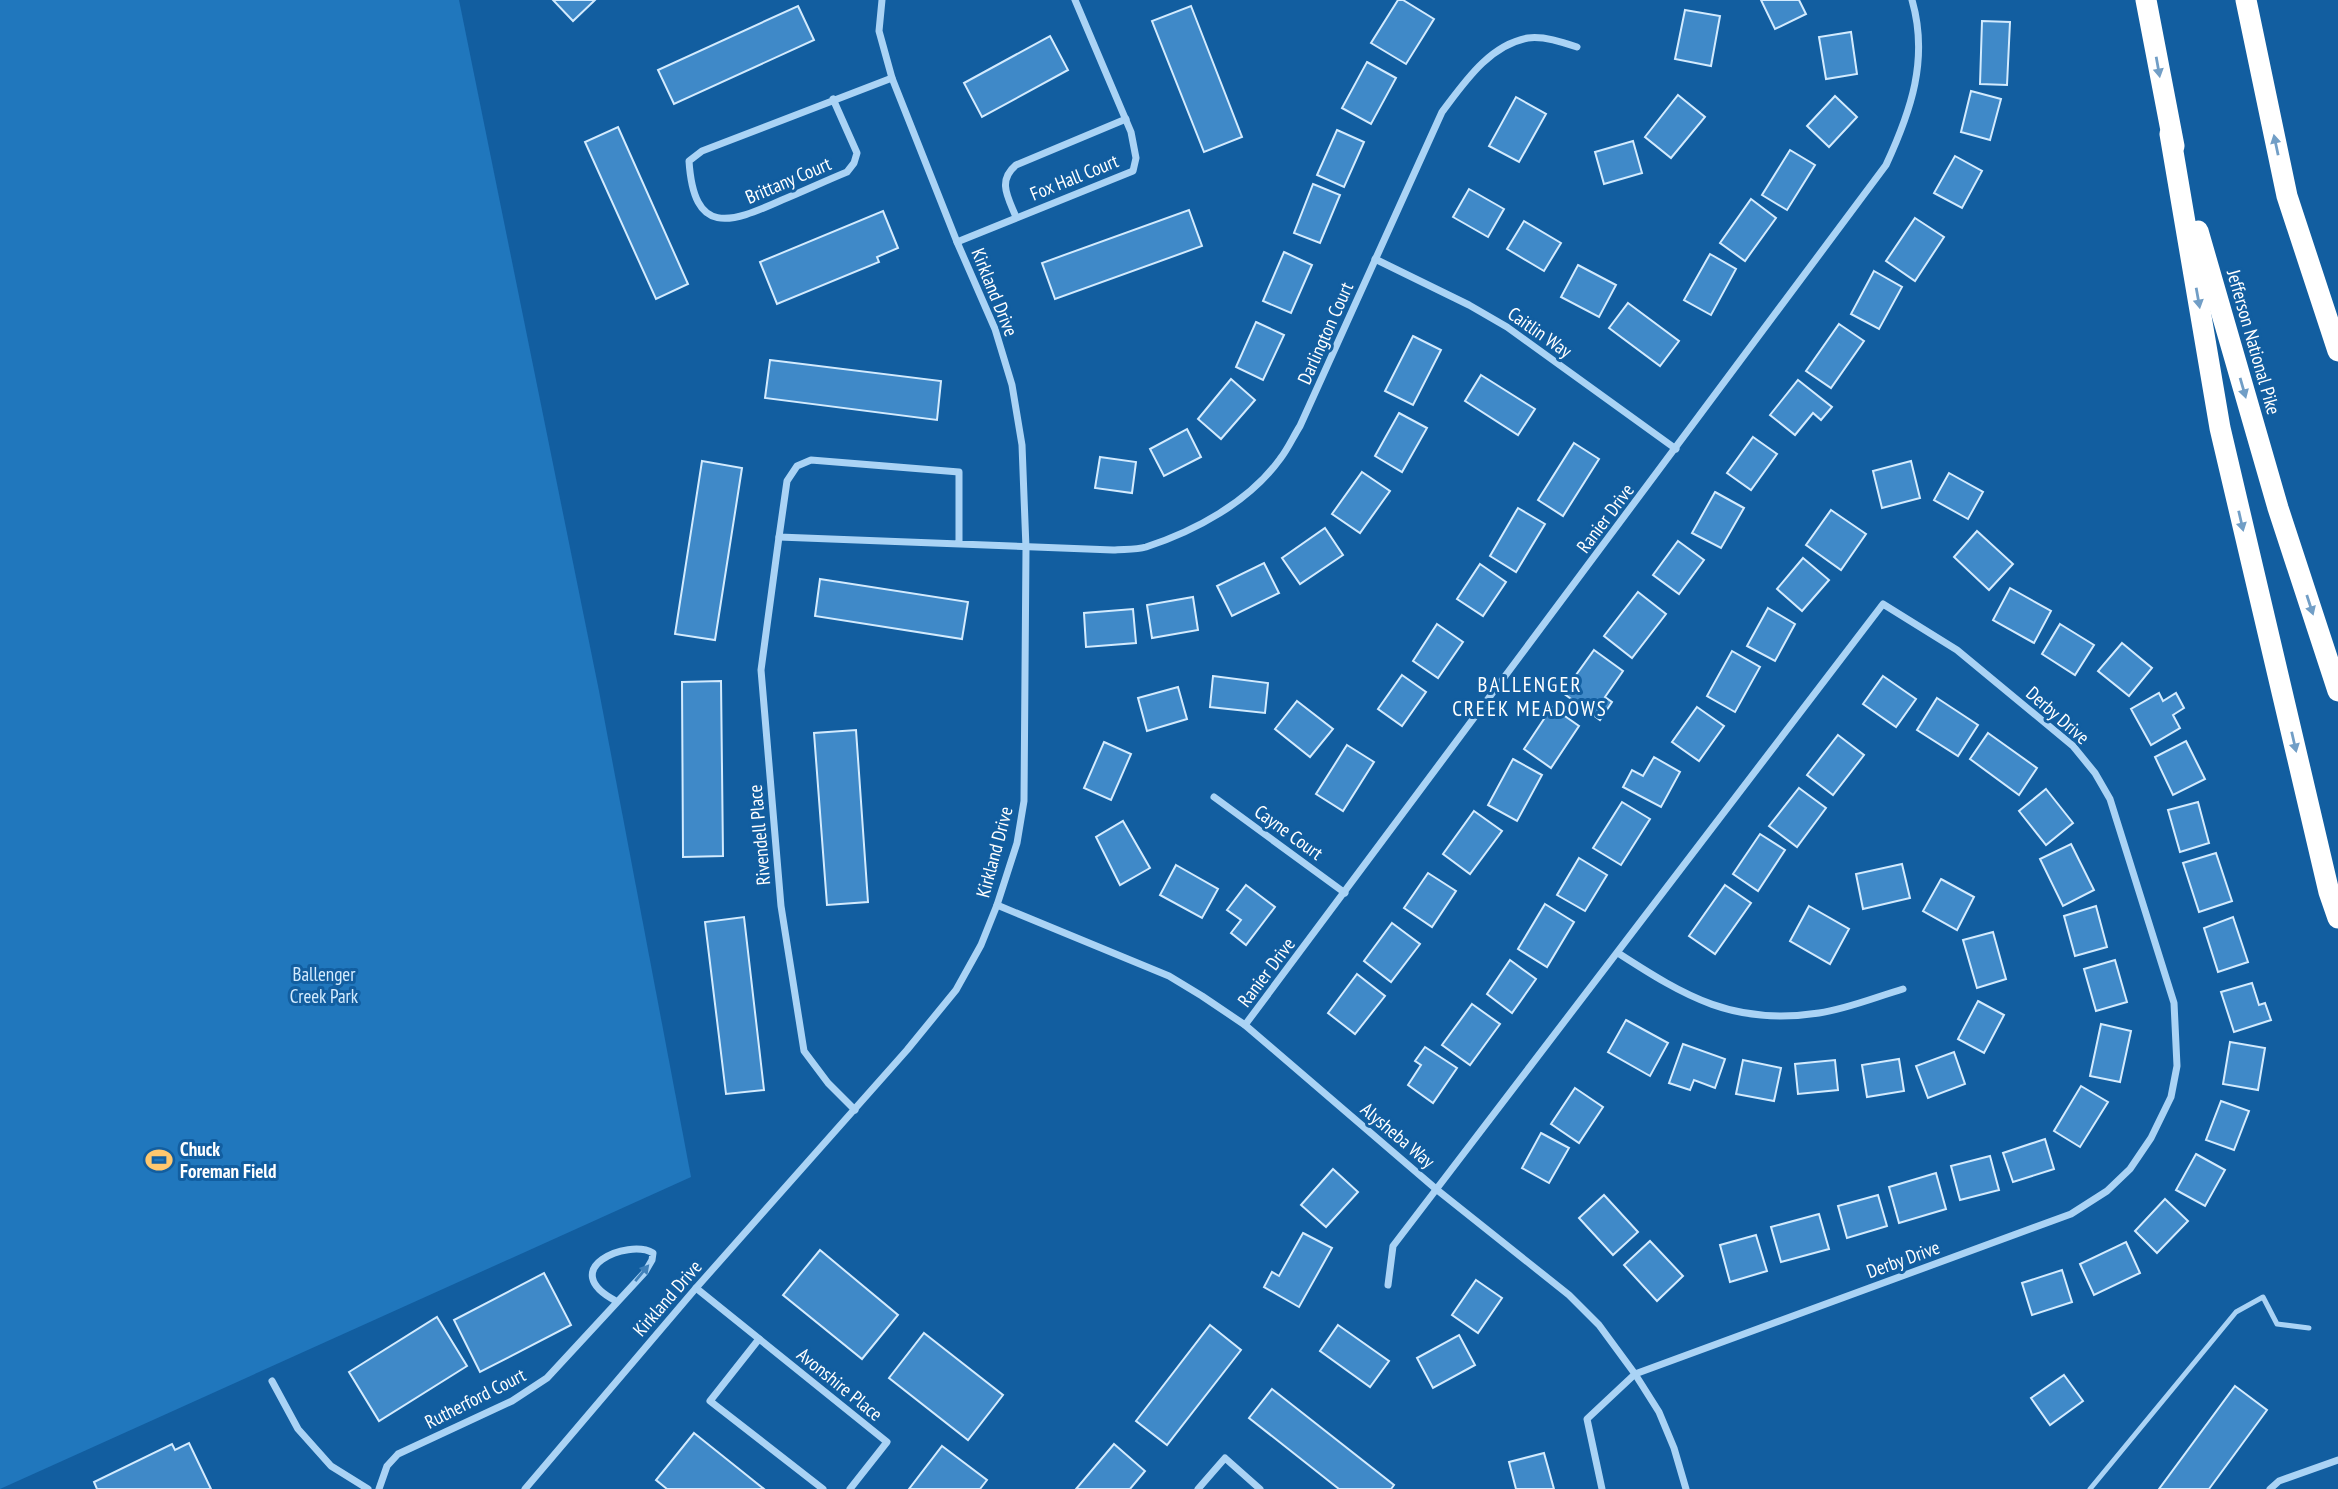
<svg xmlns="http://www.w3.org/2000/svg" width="2338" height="1489" viewBox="0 0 2338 1489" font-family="'PT Sans Narrow',sans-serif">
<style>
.green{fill:#2077bd}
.building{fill:#3f89c8;stroke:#d3ebfe;stroke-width:2}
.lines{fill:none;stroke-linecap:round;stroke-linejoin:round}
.service{stroke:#aad3f5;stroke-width:5}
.minor{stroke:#aad3f5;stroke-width:7}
.motorway{stroke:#fff;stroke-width:21}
.oneway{fill:#719ec6}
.oneway2{fill:#4081ba}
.labels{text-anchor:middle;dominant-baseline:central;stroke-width:6;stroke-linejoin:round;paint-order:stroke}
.street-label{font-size:19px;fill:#fff;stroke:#125ea0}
.park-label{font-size:19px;fill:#d3ebfe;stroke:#125ea0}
.poi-label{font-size:19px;font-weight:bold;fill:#fff;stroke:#125ea0;text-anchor:start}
.neighbourhood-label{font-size:21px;letter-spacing:2px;fill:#fff;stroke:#125ea0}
</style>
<rect width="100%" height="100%" fill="#125ea0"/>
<!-- green -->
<path class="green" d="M0,0H459L599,691L691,1177L0,1489Z"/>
<!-- building -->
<g class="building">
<path d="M553,0H595L573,21Z"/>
<path d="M1398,0H1403L1434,19L1406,64L1371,43Z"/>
<path d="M1761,0H1799L1806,14L1775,29Z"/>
<path d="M798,6L814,40L674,104L658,70Z"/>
<path d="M1191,6L1242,137L1204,152L1152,21Z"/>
<path d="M1685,10L1720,16L1711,66L1675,59Z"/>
<path d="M1982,21L2010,22L2007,85L1980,84Z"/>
<path d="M1851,32L1857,74L1826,79L1819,37Z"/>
<path d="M1050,36L1068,70L982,117L964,83Z"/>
<path d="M1367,62L1396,78L1371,124L1342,108Z"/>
<path d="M1971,91L2001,99L1990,140L1961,132Z"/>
<path d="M1678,95L1705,117L1671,158L1645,137Z"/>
<path d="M1835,96L1857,117L1829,147L1807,126Z"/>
<path d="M1516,97L1546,114L1519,162L1489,146Z"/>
<path d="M618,127L688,284L656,299L585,142Z"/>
<path d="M1337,130L1364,142L1344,187L1317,175Z"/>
<path d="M1633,141L1642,173L1604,184L1595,152Z"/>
<path d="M1790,150L1815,165L1787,210L1762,195Z"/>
<path d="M1955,156L1982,171L1962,208L1934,193Z"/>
<path d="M1313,184L1340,195L1320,243L1294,233Z"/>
<path d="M1469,189L1504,209L1488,237L1453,217Z"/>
<path d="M1751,199L1776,218L1745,261L1720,243Z"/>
<path d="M1189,210L1202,246L1055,299L1042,263Z"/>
<path d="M883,211L898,248L877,257L879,262L777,304L760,262Z"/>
<path d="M1915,218L1944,237L1915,281L1886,261Z"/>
<path d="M1524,221L1561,243L1544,271L1507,249Z"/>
<path d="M1284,252L1312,265L1291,313L1263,301Z"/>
<path d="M1710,254L1736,269L1711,315L1684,300Z"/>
<path d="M1578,265L1616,285L1599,317L1561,297Z"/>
<path d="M1874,271L1902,287L1879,329L1851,314Z"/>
<path d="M1628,303L1679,341L1660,366L1609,328Z"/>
<path d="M1256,322L1284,335L1263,380L1236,367Z"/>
<path d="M1839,324L1864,341L1831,388L1806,371Z"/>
<path d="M1413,336L1441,350L1413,405L1385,391Z"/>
<path d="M770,360L941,381L937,420L765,398Z"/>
<path d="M1481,375L1535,409L1518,435L1465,401Z"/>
<path d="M1231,379L1255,400L1221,439L1198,419Z"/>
<path d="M1798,380L1832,407L1821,420L1813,413L1795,435L1770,415Z"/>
<path d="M1399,413L1427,428L1402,472L1375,456Z"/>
<path d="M1187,429L1201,457L1164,476L1150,449Z"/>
<path d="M1753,437L1777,454L1751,490L1727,473Z"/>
<path d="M1574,443L1599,459L1563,516L1538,500Z"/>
<path d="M1100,457L1136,462L1132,493L1095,488Z"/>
<path d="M702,461L742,468L715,640L675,634Z"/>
<path d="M1911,461L1920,498L1882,508L1873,471Z"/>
<path d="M1362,472L1390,491L1360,533L1332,514Z"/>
<path d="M1949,473L1983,492L1968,519L1934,500Z"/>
<path d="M1715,492L1744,508L1721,548L1692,533Z"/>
<path d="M1518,508L1545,524L1516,572L1490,556Z"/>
<path d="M1831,510L1866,534L1841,570L1806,545Z"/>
<path d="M1325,528L1343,555L1300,584L1282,558Z"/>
<path d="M1977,531L2013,564L1989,590L1954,557Z"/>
<path d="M1678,541L1704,560L1679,594L1653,575Z"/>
<path d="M1803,558L1829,580L1802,611L1777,589Z"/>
<path d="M1264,563L1279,593L1232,616L1217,586Z"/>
<path d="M1480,564L1506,582L1483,616L1457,599Z"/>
<path d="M820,579L968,602L962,639L815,616Z"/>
<path d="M2010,588L2051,611L2034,643L1993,620Z"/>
<path d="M1638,592L1666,614L1632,658L1604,636Z"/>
<path d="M1193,597L1198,630L1152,638L1147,605Z"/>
<path d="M1768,608L1795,624L1775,661L1747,646Z"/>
<path d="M1133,609L1136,643L1086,647L1084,613Z"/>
<path d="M1437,624L1463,642L1438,678L1413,661Z"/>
<path d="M2060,624L2094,645L2075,675L2042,654Z"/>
<path d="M2122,643L2152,668L2129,696L2098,671Z"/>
<path d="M1594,650L1623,671L1605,697L1612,702L1600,720L1563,693Z"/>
<path d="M1732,651L1760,667L1735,712L1707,696Z"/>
<path d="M1402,675L1426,692L1402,726L1378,709Z"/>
<path d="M1213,676L1268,683L1265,713L1210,707Z"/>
<path d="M1883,676L1916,699L1896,727L1863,704Z"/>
<path d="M721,681L723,856L683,857L682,682Z"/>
<path d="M1178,687L1187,719L1147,731L1138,698Z"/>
<path d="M2159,693L2163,701L2176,693L2184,708L2173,715L2180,728L2151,745L2131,709Z"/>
<path d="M1937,698L1978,725L1958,756L1917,730Z"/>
<path d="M1297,701L1333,729L1310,757L1275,729Z"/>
<path d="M1552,707L1579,726L1551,768L1524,749Z"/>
<path d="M1697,707L1724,726L1699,761L1672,742Z"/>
<path d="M856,730L868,902L827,905L814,733Z"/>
<path d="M1988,733L2037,768L2019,795L1970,759Z"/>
<path d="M1838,735L1864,755L1833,795L1807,775Z"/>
<path d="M2186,741L2205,779L2173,795L2155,757Z"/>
<path d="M1104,742L1131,754L1111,800L1084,788Z"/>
<path d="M1347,745L1374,762L1343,811L1316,794Z"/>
<path d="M1654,757L1680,772L1661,807L1623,787L1632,770L1643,776Z"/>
<path d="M1513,759L1542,775L1517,821L1488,805Z"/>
<path d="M1799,788L1826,808L1797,847L1769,826Z"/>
<path d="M2046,789L2073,823L2046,845L2019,811Z"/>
<path d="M1622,802L1650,819L1621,865L1593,848Z"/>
<path d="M2198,802L2209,843L2180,852L2168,810Z"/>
<path d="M1474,811L1502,831L1470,874L1443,854Z"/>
<path d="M1123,821L1150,868L1120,885L1096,837Z"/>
<path d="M1760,834L1785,850L1758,891L1733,874Z"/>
<path d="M2071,844L2094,890L2063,906L2040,859Z"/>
<path d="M2216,853L2232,901L2199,912L2183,863Z"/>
<path d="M1579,858L1607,875L1585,911L1557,895Z"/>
<path d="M1902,864L1910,898L1863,909L1856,874Z"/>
<path d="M1176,865L1218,889L1202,918L1160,895Z"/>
<path d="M1428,873L1456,891L1432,927L1404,908Z"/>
<path d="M1941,879L1974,897L1957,930L1923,911Z"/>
<path d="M1246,885L1275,907L1246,945L1231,933L1241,920L1227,910Z"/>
<path d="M1725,885L1751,903L1715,954L1689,936Z"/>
<path d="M1545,904L1574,922L1547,967L1518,949Z"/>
<path d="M1809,906L1849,929L1830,964L1790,941Z"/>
<path d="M2096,906L2107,947L2075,956L2064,916Z"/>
<path d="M744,917L764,1090L726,1094L705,922Z"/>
<path d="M2233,917L2248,962L2218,972L2204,928Z"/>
<path d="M1392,923L1420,944L1391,982L1364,961Z"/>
<path d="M1993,932L2006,979L1977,988L1963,940Z"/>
<path d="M1510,960L1536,979L1512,1013L1487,994Z"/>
<path d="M2115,960L2127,1002L2096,1011L2084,969Z"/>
<path d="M1357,974L1385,996L1355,1034L1328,1013Z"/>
<path d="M2252,983L2259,1005L2265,1003L2271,1020L2234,1032L2221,992Z"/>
<path d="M1978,1001L2004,1015L1984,1053L1958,1039Z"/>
<path d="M1472,1004L1500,1024L1470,1065L1442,1045Z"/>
<path d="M1626,1020L1668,1043L1650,1076L1608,1052Z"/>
<path d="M2101,1024L2131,1031L2120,1082L2090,1076Z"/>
<path d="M2230,1042L2265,1048L2258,1090L2223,1084Z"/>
<path d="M1683,1044L1725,1059L1715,1088L1694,1080L1690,1090L1669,1083Z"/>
<path d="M1425,1047L1457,1068L1433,1103L1408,1085L1421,1065L1415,1061Z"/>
<path d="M1954,1052L1965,1084L1928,1098L1916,1066Z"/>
<path d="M1899,1059L1904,1091L1867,1097L1862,1065Z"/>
<path d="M1743,1060L1781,1068L1774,1101L1736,1094Z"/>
<path d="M1835,1060L1838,1090L1798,1094L1795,1064Z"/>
<path d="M2081,1086L2108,1102L2080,1147L2054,1131Z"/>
<path d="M1575,1088L1603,1107L1579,1143L1551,1124Z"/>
<path d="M2221,1101L2249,1111L2234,1150L2206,1140Z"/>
<path d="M1541,1133L1569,1148L1549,1183L1522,1168Z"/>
<path d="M2045,1139L2054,1169L2013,1182L2003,1153Z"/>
<path d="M2196,1154L2225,1170L2205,1206L2176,1190Z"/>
<path d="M1990,1156L1999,1190L1960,1200L1951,1166Z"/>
<path d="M1333,1169L1358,1192L1326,1227L1301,1205Z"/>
<path d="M1936,1173L1946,1209L1899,1223L1889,1187Z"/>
<path d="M1604,1195L1638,1232L1613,1255L1579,1218Z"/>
<path d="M1878,1195L1887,1226L1847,1238L1838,1206Z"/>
<path d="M2165,1199L2188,1221L2157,1253L2135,1231Z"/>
<path d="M1819,1214L1829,1249L1781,1262L1771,1227Z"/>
<path d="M1303,1233L1332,1248L1299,1307L1264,1287L1272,1272L1279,1276Z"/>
<path d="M1756,1235L1767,1271L1730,1282L1720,1245Z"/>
<path d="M1650,1241L1683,1276L1657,1301L1624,1265Z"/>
<path d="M2126,1242L2140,1273L2094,1295L2080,1264Z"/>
<path d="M820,1250L898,1315L862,1359L783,1295Z"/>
<path d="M2062,1270L2072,1302L2032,1315L2022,1283Z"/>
<path d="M544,1273L571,1325L480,1372L454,1320Z"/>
<path d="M1476,1280L1502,1298L1478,1333L1452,1315Z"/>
<path d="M437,1317L467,1366L379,1421L349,1372Z"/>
<path d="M1210,1325L1241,1350L1167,1445L1136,1421Z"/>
<path d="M1338,1325L1389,1361L1370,1387L1320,1351Z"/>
<path d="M924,1333L1003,1395L968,1440L889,1378Z"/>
<path d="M1459,1335L1475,1365L1433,1388L1417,1358Z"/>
<path d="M2064,1375L2083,1401L2050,1425L2031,1398Z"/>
<path d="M2235,1386L2267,1410L2209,1489H2159Z"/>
<path d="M1272,1389L1394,1485L1391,1489H1339L1249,1418Z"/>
<path d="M694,1433L764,1489H667L656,1480Z"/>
<path d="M189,1443L211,1489H97L94,1482L172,1444L175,1450Z"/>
<path d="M1114,1444L1145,1471L1130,1489H1076Z"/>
<path d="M942,1446L987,1480L980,1489H909Z"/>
<path d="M1544,1453L1554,1489H1516L1509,1462Z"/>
</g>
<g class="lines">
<!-- service -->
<path class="service" d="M2090,1489L2236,1312L2263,1297L2277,1324L2309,1328"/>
<!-- minor -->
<g class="minor">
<path d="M833,99L857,153L854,163L847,172C825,181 804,191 782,200C729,224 694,236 689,161L702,151L892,78"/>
<path d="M1016,217C1008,197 997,181 1016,165L1126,119"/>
<path d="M957,242L1133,171L1136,158L1131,132L1075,0"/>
<path d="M1375,259L1469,305L1507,327L1676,449"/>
<path d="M779,537L761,670L781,906L804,1051L828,1083L855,1110"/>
<path d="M959,543V472L811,460L797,466L787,481L779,537L1113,550C1124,549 1136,550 1146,547C1195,531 1249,502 1280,459C1288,449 1293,437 1300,426L1442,112C1464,83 1489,45 1528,38C1544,36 1562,42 1577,47"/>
<path d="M1214,797L1345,893"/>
<path d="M997,905L1169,976L1202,996L1245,1025L1436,1189L1569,1295L1599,1325L1635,1374L1659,1412L1674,1448L1686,1489"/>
<path d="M1618,953C1686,997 1734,1026 1819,1013C1847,1009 1876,997 1903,989"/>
<path d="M1245,1025L1886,165C1911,111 1929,59 1912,0"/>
<path d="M1388,1285L1393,1246L1883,604L1957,650L2073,746L2095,773L2110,799L2174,1003L2177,1066L2171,1097L2151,1138L2130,1169L2107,1191L2071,1214L1635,1374L1587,1419L1602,1489"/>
<path d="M696,1288L887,1442L850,1489"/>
<path d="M759,1339L710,1401L823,1489"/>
<path d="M272,1381L298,1429L331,1466L368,1489"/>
<path d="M379,1489L387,1466L398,1454L512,1401L547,1378L645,1272L652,1260L653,1253C628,1238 555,1269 616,1301"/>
<path d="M525,1489L696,1288L907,1050L956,990L981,945L997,905L1017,843L1024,801L1026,548L1022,445L1012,385L995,329L957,242L892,78L879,31L882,0"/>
<path d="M1198,1489L1225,1458L1260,1489"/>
<path d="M2270,1489L2279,1481L2338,1460"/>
</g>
<!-- motorway -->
<g class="motorway">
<path d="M2146,0L2174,146"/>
<path d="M2246,0L2287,196L2338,351"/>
<path d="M2170,134L2220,428L2329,892L2338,918"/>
<path d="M2198,231L2278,508L2338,691"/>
</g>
</g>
<!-- one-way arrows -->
<defs><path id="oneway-solid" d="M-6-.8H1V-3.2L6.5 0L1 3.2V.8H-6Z" transform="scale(1.75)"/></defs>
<g class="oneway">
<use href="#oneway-solid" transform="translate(2158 67) rotate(80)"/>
<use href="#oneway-solid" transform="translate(2276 145) rotate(-102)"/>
<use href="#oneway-solid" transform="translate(2198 298) rotate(80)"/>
<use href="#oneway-solid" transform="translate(2243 388) rotate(74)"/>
<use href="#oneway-solid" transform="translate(2241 521) rotate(77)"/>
<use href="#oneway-solid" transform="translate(2310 605) rotate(72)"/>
<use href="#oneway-solid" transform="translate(2294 742) rotate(77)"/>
</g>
<use class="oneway2" href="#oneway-solid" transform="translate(642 1273) rotate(-50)"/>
<!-- icons -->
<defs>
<g id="stadium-bare" transform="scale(2.1)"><path d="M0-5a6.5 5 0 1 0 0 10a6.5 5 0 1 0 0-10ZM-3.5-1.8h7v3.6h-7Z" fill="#ffc76e" stroke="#125ea0" stroke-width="2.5" paint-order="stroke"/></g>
</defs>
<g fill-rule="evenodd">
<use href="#stadium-bare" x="159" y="1160"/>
</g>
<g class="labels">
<!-- street labels -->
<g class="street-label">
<text transform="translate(1074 177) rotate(-22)">Fox Hall Court</text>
<text transform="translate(788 180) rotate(-23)">Brittany Court</text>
<text transform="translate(995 292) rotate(68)">Kirkland Drive</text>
<text transform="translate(1540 332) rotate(35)">Caitlin Way</text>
<text transform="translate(1325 333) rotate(-66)">Darlington Court</text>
<text transform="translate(2254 342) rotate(74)">Jefferson National Pike</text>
<text transform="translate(1605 518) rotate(-53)">Ranier Drive</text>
<text transform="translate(2058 715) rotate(41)">Derby Drive</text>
<text transform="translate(1289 832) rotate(36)">Cayne Court</text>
<text transform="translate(759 835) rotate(-95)">Rivendell Place</text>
<text transform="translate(994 852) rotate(-75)">Kirkland Drive</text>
<text transform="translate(1266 972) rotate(-53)">Ranier Drive</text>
<text transform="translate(1398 1135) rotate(40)">Alysheba Way</text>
<text transform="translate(1903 1259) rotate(-20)">Derby Drive</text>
<text transform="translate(667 1298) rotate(-49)">Kirkland Drive</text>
<text transform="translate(840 1384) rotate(39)">Avonshire Place</text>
<text transform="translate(475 1398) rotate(-27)">Rutherford Court</text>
</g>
<!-- park labels -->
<g class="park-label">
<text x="324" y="974">Ballenger<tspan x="324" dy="22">Creek Park</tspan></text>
</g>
<!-- poi labels -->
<g class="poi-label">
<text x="180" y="1149">Chuck<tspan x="180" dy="22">Foreman Field</tspan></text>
</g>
<!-- neighbourhood labels -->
<g class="neighbourhood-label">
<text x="1530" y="684">BALLENGER<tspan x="1530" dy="24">CREEK MEADOWS</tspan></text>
</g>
</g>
</svg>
